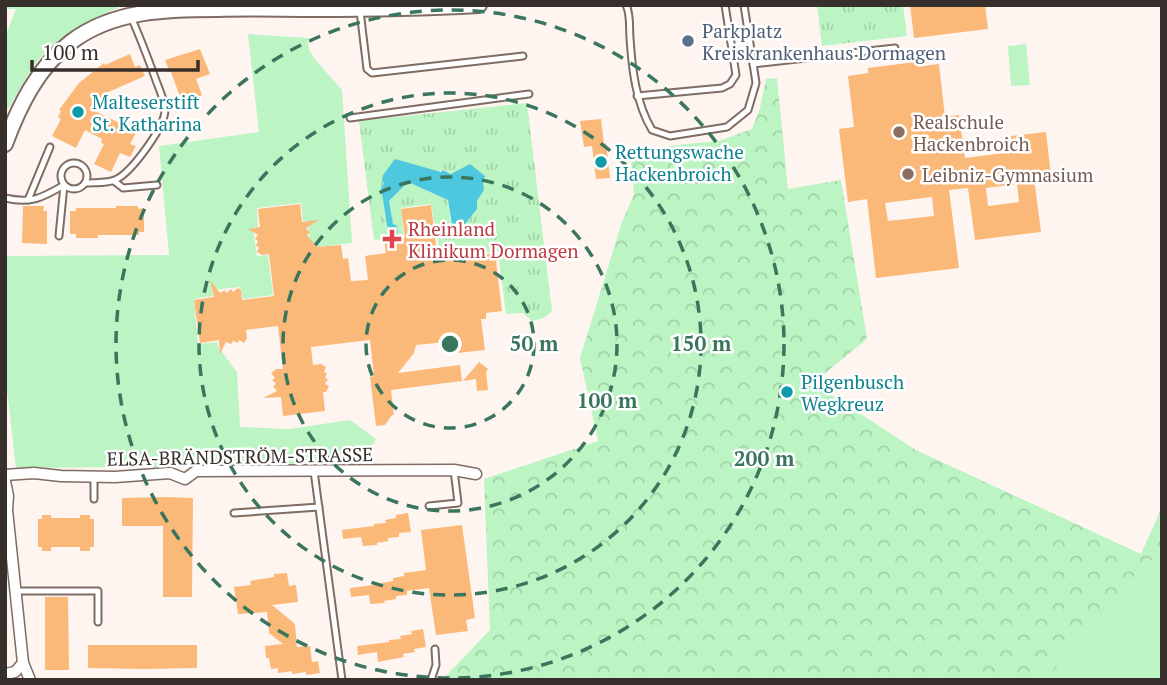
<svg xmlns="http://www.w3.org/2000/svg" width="1167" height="685" viewBox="0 0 1167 685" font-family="'PT Serif',serif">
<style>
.grass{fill:#bcf4c3}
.forest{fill:url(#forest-crowns)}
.park{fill:url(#park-tufts);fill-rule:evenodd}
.water{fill:#4ec8df}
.building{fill:#fab979;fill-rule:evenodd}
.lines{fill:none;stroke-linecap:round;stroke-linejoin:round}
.lane-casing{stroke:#7f6c63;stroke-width:9}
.street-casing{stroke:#7f6c63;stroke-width:13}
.secondary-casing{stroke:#7f6c63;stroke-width:18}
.lane{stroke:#fff;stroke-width:5}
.street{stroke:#fff;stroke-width:10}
.secondary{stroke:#fff;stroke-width:14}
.ring{fill:none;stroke:#3a755e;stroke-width:3.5;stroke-dasharray:12 9}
.service-dot{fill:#5c6f8a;stroke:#fff;stroke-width:2.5}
.culture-dot{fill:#0f9aa8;stroke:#fff;stroke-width:2.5}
.education-dot{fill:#8d6e63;stroke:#fff;stroke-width:2.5}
.health-dot{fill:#e0444e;stroke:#fff;stroke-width:2.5}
.labels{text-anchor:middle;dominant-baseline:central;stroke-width:5;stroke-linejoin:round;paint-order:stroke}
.service-label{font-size:19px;fill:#4e5e75;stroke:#fff;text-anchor:start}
.culture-label{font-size:19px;fill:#0d838f;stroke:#fff;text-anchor:start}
.education-label{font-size:19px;fill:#785e54;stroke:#fff;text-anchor:start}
.health-label{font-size:19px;fill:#be3a42;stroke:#fff;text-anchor:start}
.street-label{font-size:19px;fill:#372f2b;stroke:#fff}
.centre{fill:#3a755e;stroke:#fff;stroke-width:3.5}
.ring-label{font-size:21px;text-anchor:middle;font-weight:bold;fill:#3a755e;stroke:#fff;stroke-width:5;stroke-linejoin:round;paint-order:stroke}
</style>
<defs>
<pattern id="forest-crowns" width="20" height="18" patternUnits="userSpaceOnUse" patternTransform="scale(1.75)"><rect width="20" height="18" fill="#bcf4c3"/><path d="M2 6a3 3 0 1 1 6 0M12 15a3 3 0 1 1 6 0" fill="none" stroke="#a2d2a8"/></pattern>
<pattern id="park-tufts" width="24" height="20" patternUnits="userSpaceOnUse" patternTransform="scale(1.75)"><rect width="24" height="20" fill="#bcf4c3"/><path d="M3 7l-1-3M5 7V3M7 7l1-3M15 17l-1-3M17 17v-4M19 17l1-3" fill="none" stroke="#a2d2a8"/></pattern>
</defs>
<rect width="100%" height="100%" fill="#fef5f1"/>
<!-- grass -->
<g class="grass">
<path d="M5,5H117L118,8C89,20 61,34 40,58C26,75 16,96 5,114V37L16,9H5Z"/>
<path d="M248,34L308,38L309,50L314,58L342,90L352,243L311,248L307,221H303L301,203L257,208L258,227L253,228L257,256L268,255L273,295L243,299L240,287L212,290L213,296L194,299L198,344L217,342L219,348L237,372L240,427L289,429L350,420L376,439L360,465L16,468L5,373V256L169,255L159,146L259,132Z"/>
<path d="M1026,44L1030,85L1011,86L1008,46Z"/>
<path d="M1148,559L1162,566V680H1045L1092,630Z"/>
</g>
<!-- forest -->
<path class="forest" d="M777,78L788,189L841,180L867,339L813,383L916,450L1141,554L1162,507V566L1148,559L1092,630L1045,680H442L490,630L484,479L598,441L580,358L622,222L634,194L630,151L686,144L719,141L752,129L760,108L766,79Z"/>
<!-- park -->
<g class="park">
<path d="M817,5H877L878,7L903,5L907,36L822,46Z"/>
<path d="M527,103L552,311C546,318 541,319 532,321L523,313L506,314L498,251L441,258L431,204L401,208L404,237L374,240L359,121ZM444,170L484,190L477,201L451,224L448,200L408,182L389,201L393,225L398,236H389L384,183Z"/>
</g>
<!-- water -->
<path class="water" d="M395,159L441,172L443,170L451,174L470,164L485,176L483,181L484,190L477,201V209L465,224L452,225L448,200L408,182L389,201L393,224L397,226L398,236L389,237L381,187L384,184L382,180L383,175Z"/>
<!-- building -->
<g class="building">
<path d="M910,5H985L988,29L914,38Z"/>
<path d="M200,49L210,74L196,79L202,95L183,105L171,72H170L165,60Z"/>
<path d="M130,54L135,67L140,65L145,76L106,93L90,109L137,131L130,144L136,146L130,157L120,153L111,172L94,164L104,144L101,143L102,139L85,130L76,148L52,136L61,119L58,117L61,111L59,110L79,83L104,63L105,65Z"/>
<path d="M923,61V66L939,64L945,117L959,115L965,158L1012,152L1011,136L1046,132L1051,176L1034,178L1041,232L975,240L968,188L949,190L959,268L876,278L867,199L848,202L839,129L854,127L848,76L868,73V68ZM1017,184L1019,202L988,206L986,188ZM932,197L934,216L888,221L885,203Z"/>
<path d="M601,119L604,144L606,143L610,178L596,179L592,146L584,147L580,121Z"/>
<path d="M300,204L302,222L319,220L306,228L310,233L307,235L317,247L341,245L343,259L348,258L351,281L368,280L365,256L386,253L384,239L405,237L401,209L431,205L438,260L495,253L502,311L486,313V319H481L485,350L457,353L456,341L416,345L414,353L398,373L460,365L462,381L391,390L394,415H392L385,425L376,426L370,377L374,376L370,340L311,347L313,365L321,364L326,367L324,372L327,373L325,378L328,379L325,384L329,386L326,392H323L325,411L283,416L281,397L263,398L277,391L273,386L276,384L272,380L275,378L271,373L276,369H283L278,326L246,330L247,338L244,343L239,340L238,343L233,341L231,344L226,342L220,354L219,340L200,343L194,300L214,297L210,280L220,293L225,290L226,293L231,289L233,292L238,288L241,290L242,300L274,296L269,254L262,255L257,252L259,247L256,246L258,241L255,239L258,235L248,229L260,227L258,209Z"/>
<path d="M23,206H44L43,211H47V244L22,243Z"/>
<path d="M116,206H138V209L144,208V232H139V235H98V238H76V234H70V211H76V208H116Z"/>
<path d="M479,362L488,369L486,372L488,390L477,391L476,379L463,381Z"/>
<path d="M167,497L193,498L192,597H163V526H122V498Z"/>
<path d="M408,513L411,532L399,533V537L388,538V541L377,543V545L363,546L361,537L343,539L342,530L374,526V524L386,523L385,520L396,518V515Z"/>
<path d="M42,515H51V518H80V515H90V519H94V547H90V551H80V547H51V551H42V547H38V519H42Z"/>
<path d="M462,525L475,618L466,620L468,631L436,635L429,588L407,591V595L396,596V599L384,601L385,603L370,604L369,595L351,597L350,588L382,584L381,583L393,581V578L404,576V573L426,570L421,530Z"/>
<path d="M287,573L289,586L296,585L298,602L272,605L295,624L297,647L310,646L312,662L318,661L320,673L306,675V672L292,674V671L278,673V668L271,669L269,658H266L265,646L283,644L269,633L267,612L238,614L234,587L251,585L250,581L274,577V574Z"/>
<path d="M45,597H68L69,670H45Z"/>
<path d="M423,629L426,647L414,649L415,652L403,654L404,657L378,662L377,652L358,655L357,646L389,642V640L401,639L400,636L412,634L411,631Z"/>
<path d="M88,645H197V668L145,669L88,668Z"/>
</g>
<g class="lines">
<!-- lane casing -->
<g class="lane-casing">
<g id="lane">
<path d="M626,5C631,15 629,28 630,38C632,70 636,103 652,130L670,136L727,127L748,110L756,83L744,5"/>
<path d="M360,11L367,69L372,73L523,56"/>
<path d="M753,64L895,48"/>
<path d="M637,96L722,88L730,84L736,75L725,5"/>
<path d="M350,118L529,94"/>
<circle cx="74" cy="176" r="13"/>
<path d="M114,181L123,188L157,185"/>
<path d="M85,183C95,182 108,184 117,179C132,171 166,126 165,109C164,100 160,91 157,83C149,61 141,39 131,17"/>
<path d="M5,198C31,204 42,198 64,185"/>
<path d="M28,200L50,147"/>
<path d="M59,236L64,185"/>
<path d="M314,471L342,680"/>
<path d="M94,477V499"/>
<path d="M429,506L458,503L454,470"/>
<path d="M234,513L319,507"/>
<path d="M15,591H98V622"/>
<path d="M431,680L436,665L435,649"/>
</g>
</g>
<!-- street casing -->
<g class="street-casing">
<g id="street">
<path d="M5,475L34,473L61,476L115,477L170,473L185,479L196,471L454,470L476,474"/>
<path d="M5,481L8,496L7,510L23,663L30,680"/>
<path d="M5,674L15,672L23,663"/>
</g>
</g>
<!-- secondary casing -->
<g class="secondary-casing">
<path id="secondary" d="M5,144C19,106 38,67 71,42C113,10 167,9 218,9C250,8 282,9 314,9C369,9 424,8 479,5"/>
</g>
<!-- lane -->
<use href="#lane" class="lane"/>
<!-- street -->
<use href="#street" class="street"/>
<!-- secondary -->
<use href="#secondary" class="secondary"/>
</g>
<!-- distance rings -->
<g class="ring">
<circle cx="450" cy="344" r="84"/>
<circle cx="450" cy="344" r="167"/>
<circle cx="450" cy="344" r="251"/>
<circle cx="450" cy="344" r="334"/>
</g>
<!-- markers -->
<circle class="service-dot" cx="688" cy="41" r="7"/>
<g class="culture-dot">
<circle cx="78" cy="112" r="7"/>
<circle cx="601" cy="162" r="7"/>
<circle cx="787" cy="392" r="7"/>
</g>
<g class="education-dot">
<circle cx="899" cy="132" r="7"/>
<circle cx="908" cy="174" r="7"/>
</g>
<path class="health-dot" d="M388.5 228.5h7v7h7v7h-7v7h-7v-7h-7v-7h7z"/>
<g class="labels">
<!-- service labels -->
<g class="service-label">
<text x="702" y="30">Parkplatz<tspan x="702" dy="22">Kreiskrankenhaus Dormagen</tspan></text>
</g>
<!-- culture labels -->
<g class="culture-label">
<text x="92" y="101">Malteserstift<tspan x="92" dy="22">St. Katharina</tspan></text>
<text x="615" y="151">Rettungswache<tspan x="615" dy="22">Hackenbroich</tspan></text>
<text x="801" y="381">Pilgenbusch<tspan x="801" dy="22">Wegkreuz</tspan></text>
</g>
<!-- education labels -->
<g class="education-label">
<text x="913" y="121">Realschule<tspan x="913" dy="22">Hackenbroich</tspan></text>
<text x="922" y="174">Leibniz-Gymnasium</text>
</g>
<!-- health labels -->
<g class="health-label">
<text x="408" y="228">Rheinland<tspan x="408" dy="22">Klinikum Dormagen</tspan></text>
</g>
<!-- street labels -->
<g class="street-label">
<text transform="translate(240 456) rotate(-1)">ELSA-BRÄNDSTRÖM-STRASSE</text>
</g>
</g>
<circle cx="450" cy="344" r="10" class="centre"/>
<g class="ring-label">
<text x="534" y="351">50 m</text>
<text x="701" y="351">150 m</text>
<text x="607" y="408">100 m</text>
<text x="764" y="466">200 m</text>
</g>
<!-- border -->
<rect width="1167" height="685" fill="none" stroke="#372f2b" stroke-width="14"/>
<!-- scale -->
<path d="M32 60v10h166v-10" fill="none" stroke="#372f2b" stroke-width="3.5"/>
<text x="42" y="60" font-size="21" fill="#372f2b" stroke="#ffffff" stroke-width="5" paint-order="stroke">100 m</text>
</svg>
